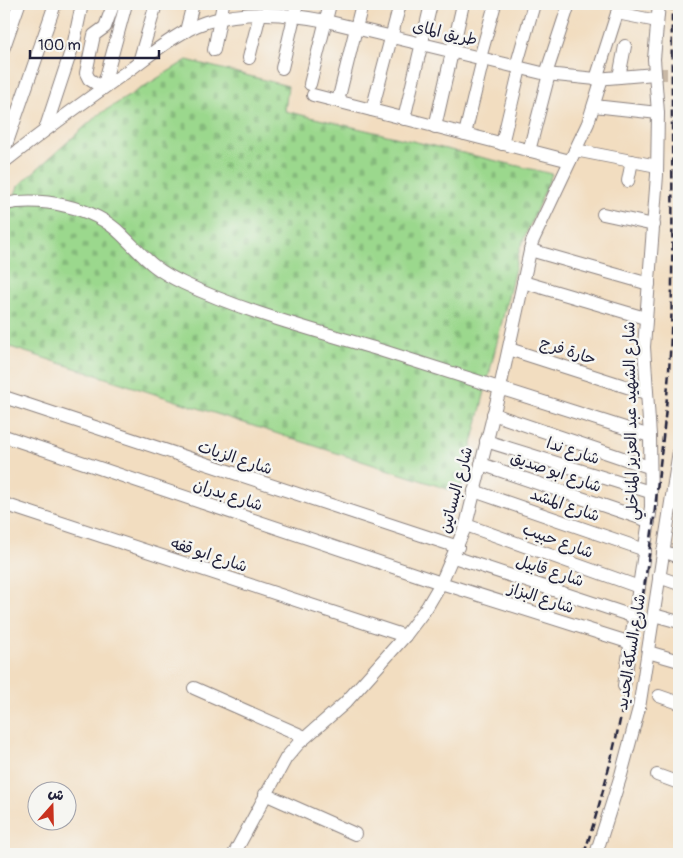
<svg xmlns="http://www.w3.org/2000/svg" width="683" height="858" viewBox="0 0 683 858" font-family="Pangolin,'Playpen Sans Arabic',sans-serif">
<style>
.cemetery{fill:url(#cemetery-stones);stroke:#5e7d64}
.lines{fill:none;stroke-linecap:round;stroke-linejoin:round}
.minor-tunnel{stroke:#c8b8a5;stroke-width:12;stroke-dasharray:12 6;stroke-linecap:butt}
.minor-casing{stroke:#8a807e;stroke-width:14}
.minor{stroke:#fff;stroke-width:12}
.rail{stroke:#22223b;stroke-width:2.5;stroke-dasharray:8 4;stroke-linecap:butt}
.labels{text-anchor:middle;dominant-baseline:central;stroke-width:5;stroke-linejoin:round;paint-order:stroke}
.street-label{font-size:16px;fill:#22223b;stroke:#f6f6f2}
</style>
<defs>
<pattern id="cemetery-stones" width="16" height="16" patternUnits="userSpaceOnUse" patternTransform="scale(1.25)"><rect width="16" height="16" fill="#9bd88d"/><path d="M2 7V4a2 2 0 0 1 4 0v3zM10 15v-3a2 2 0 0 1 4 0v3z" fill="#85b97b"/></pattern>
</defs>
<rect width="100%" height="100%" fill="#f6f6f2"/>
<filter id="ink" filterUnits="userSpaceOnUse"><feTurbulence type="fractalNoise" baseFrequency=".02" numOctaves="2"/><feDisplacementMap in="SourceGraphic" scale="10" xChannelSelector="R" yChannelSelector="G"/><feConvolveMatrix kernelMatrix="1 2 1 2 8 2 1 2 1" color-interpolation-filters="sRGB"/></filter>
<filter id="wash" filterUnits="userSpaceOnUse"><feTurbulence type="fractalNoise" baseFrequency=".0096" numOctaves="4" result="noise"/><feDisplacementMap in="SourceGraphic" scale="20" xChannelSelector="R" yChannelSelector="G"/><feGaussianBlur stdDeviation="1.12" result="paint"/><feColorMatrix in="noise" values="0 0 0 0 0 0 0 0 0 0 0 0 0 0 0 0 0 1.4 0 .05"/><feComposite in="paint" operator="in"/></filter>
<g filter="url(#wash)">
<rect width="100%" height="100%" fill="#f2ddc0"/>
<!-- cemetery -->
<path class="cemetery" d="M187,60L288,86L285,111L552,174L520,248L460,493L4,345V226L18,186L98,115Z"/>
</g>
<g filter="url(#ink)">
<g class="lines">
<!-- minor-tunnel -->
<path class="minor-tunnel" d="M655,74H679"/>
<!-- minor casing -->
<g class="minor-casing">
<g id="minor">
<path d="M112,8L105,27L94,35L86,73L89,79L103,88L126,4"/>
<path d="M617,13L657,21"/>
<path d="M186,31L193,4"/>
<path d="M4,47L19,4"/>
<path d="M214,50L223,4"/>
<path d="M249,58L260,14"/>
<path d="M480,58L495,4"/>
<path d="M139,62L156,4"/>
<path d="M516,67L534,4"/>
<path d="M282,68L297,4"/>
<path d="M546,74L569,4"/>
<path d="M619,77L625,46"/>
<path d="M596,79L620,4"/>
<path d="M310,84L330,4"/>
<path d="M313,95L570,161"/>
<path d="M338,101L362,4"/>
<path d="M594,106L658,113"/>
<path d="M372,110L400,4"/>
<path d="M404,119L431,4"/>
<path d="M435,127L463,4"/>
<path d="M45,130L74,42L82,4"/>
<path d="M465,134L483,59"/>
<path d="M502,144L520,68"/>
<path d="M575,150L657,166"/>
<path d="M4,151L55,4"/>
<path d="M529,151L549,74"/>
<path d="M4,162C46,129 89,98 132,68C155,51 179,31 206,22C246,10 285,13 326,21L546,74L596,79L655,74"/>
<path d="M628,181L632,161"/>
<path d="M4,204C41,197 93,206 121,234C145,257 151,268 183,283C246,313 316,330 383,351C472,380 561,408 650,436"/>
<path d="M603,214L654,225"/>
<path d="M530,250L649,284"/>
<path d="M523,282L645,318"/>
<path d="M509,349L646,393"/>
<path d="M4,397L458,547"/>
<path d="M493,414L649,467"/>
<path d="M4,436L441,583L631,643"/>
<path d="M486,441L650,492"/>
<path d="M481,464L649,521"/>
<path d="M474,491L645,550"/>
<path d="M4,504L405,636"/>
<path d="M466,525L639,587"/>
<path d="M663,551L679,557"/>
<path d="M454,557L635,617"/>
<path d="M659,577L679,584"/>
<path d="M654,615L679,622"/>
<path d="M648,652L679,661"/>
<path d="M624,686L651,507L650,436L644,347L657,175L658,113L654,59L659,4"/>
<path d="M194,688L305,737"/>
<path d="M659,696L679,703"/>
<path d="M657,775L679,783"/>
<path d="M265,794L355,834"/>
<path d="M234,854L286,758L298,744L345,703L405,636L427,607L441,583L466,525L500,388L532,242L588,123L602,78"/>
<path d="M596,854L621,775L639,708L679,451"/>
</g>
</g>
<!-- minor -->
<use href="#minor" class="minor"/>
<!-- rail -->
<path class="rail" d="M584,854C620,745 639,630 654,517C661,455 669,393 671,332C674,223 671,113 672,4"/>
</g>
</g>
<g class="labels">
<!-- street labels -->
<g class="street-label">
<text transform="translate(445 33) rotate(13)">طريق الماى</text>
<text transform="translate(568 351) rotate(18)">حارة فرج</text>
<text transform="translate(631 421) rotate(-91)">شارع الشهيد عبد العزيز المناخلي</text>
<text transform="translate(573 451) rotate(18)">شارع ندا</text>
<text transform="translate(235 458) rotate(18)">شارع الزيات</text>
<text transform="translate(556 472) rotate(19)">شارع ابو صديق</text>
<text transform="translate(456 490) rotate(-75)">شارع البساتين</text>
<text transform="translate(228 495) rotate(18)">شارع بدران</text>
<text transform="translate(565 505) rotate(19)">شارع المشد</text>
<text transform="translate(558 541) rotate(20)">شارع حبيب</text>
<text transform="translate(209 555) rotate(18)">شارع ابو قفه</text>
<text transform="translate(550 571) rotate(18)">شارع قابيل</text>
<text transform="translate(541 598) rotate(18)">شارع البزاز</text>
<text transform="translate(631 652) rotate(-81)">شارع السكة الحديد</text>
</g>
</g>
<!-- margin -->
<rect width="683" height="858" fill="none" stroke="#f6f6f2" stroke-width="20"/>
<!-- north arrow -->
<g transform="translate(52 806) rotate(20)"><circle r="24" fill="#f6f6f2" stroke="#a1a1a9"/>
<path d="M0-4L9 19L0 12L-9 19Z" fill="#c8321e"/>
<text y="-8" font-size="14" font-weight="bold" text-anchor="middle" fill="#22223b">ش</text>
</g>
<!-- scale -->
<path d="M30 50v8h129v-8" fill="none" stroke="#22223b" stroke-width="2.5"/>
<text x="38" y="50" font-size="15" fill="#22223b" stroke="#f6f6f2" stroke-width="4" paint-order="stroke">100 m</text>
</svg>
